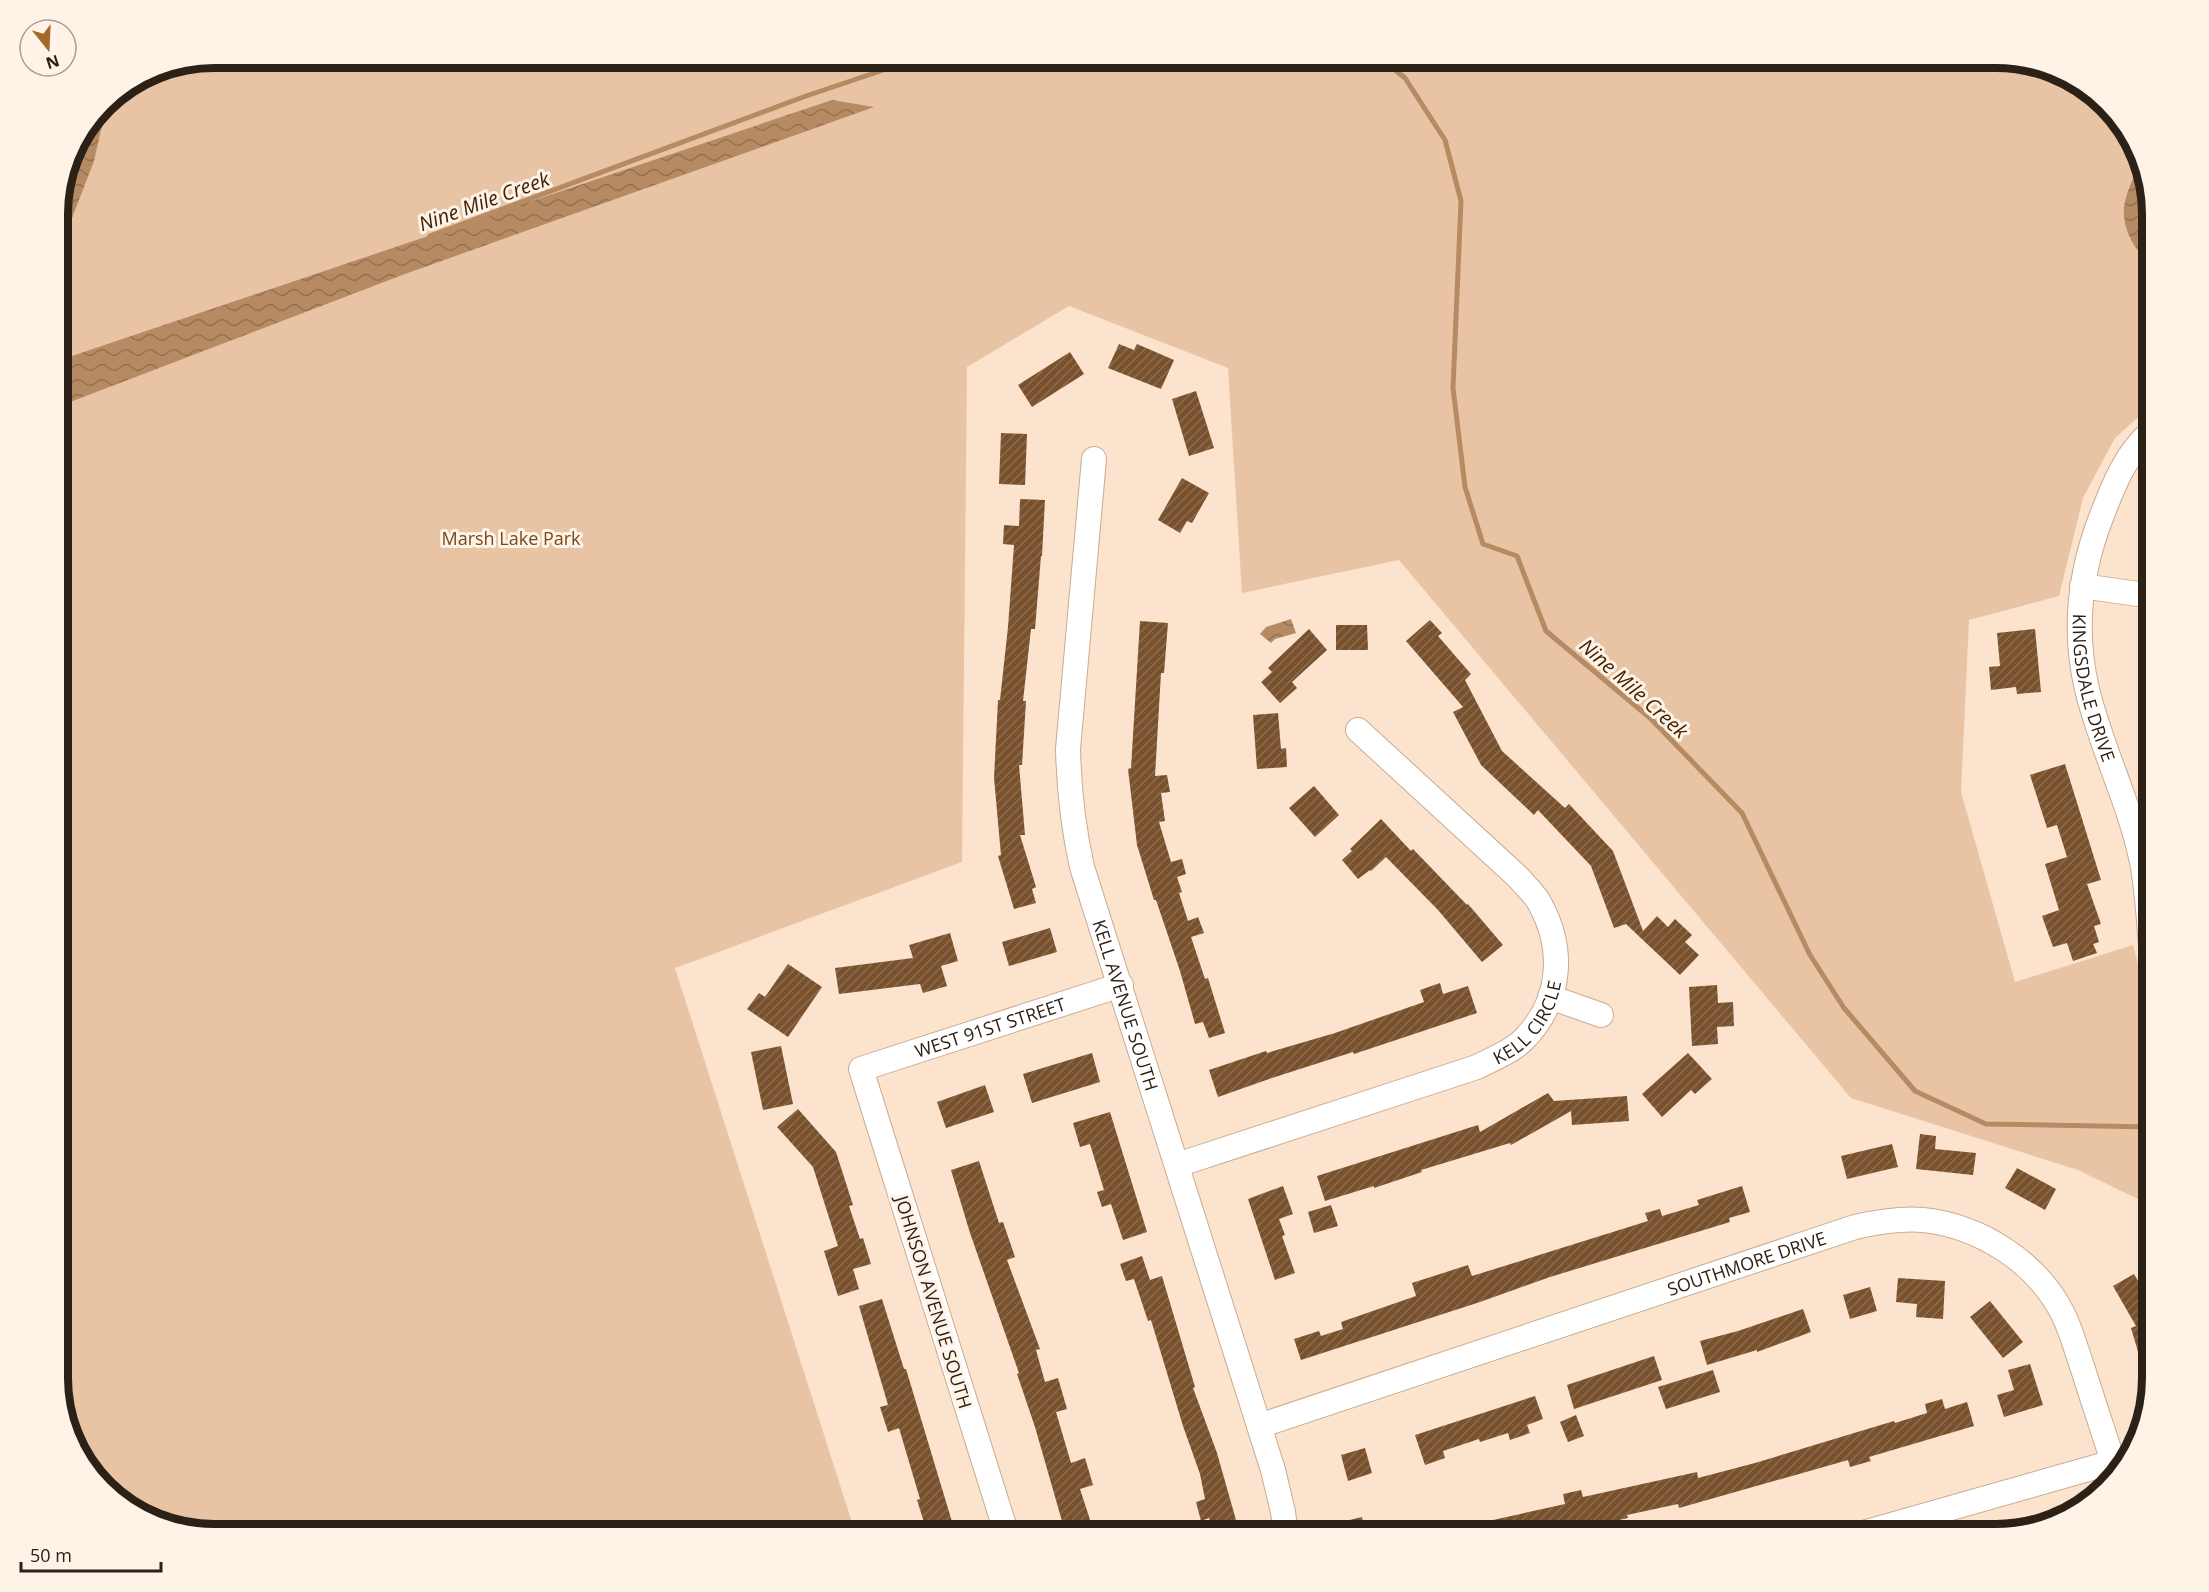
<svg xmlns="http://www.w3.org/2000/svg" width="2209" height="1592" viewBox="0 0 2209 1592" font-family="'Open Sans',sans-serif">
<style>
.park{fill:#e8c4a4}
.water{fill:url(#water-waves)}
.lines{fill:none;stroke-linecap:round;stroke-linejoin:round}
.stream{stroke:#b68b64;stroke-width:5}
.building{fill:url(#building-hatch)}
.minor-casing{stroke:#c9ac92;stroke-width:26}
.minor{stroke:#fff;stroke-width:24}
.labels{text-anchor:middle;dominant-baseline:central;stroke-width:6;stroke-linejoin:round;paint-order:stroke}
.park-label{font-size:18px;fill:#74491c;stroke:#fff3e8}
.street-label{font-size:18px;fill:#2c2117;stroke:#fff3e8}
.water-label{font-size:20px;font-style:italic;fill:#3f2202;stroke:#fff3e8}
.rim{fill:none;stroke:#2c2117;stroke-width:8}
</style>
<defs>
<pattern id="water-waves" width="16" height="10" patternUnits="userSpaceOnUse" patternTransform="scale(1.5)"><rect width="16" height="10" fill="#b68b64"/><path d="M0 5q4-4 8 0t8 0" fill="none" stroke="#947151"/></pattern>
<pattern id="building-hatch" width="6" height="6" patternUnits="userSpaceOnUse" patternTransform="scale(1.5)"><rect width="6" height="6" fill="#79522d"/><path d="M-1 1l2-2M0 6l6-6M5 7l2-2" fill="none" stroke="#8b6c50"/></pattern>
</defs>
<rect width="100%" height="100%" fill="#fbe3cd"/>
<!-- park -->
<path class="park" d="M213,57H1996L2046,65L2091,89L2136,144L2152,213V405L2115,438L2083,498L2059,596L1969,620L1961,792L2015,982L2133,945L2152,1018V1215L2148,1204L2078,1170L1851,1098L1399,560L1242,593L1228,368L1069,306L967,367L962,862L675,968L856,1535H213L163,1527L118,1503L73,1448L57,1389V203L73,144L110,96L154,69Z"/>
<!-- water -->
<g class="water">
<path d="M108,99L94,161L57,257V203L73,144Z"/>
<path d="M832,100L874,107L405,274L57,407V361Z"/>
<path d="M2140,161L2152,213V265C2135,252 2122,229 2124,207C2126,192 2135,175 2140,161Z"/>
<path d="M1291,619L1296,633L1275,639L1271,643L1260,634L1266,627Z"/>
</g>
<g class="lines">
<!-- stream -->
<g class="stream">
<path d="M1379,57L1405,78L1445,140L1461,201L1453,388L1465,487L1483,544L1517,556L1546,631L1650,718L1742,813L1810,955L1844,1008L1915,1091L1986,1124L2152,1127"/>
<path d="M430,236L806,96L922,57"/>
</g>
</g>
<!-- building -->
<g class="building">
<path d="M1119,344L1134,350L1137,344L1174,360L1161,389L1108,368Z"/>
<path d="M1070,352L1084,374L1032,407L1018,385Z"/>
<path d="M1196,391L1214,448L1189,456L1172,399Z"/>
<path d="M1001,433L1027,434L1025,485L999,484Z"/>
<path d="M1182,478L1209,493L1192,523L1187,521L1180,533L1158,520Z"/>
<path d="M1020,499L1045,500L1042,556H1041L1035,629H1031L1023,701H1026L1022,765H1019L1025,835H1020L1036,887L1032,889L1036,903L1014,909L998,856L1001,855L994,778L998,700H1000L1008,627L1014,545L1003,544L1004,525L1019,526Z"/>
<path d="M1430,620L1442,633L1438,636L1471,674L1465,680L1502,751L1565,808L1569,804L1613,851L1643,931L1657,916L1668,927L1675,919L1692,935L1685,942L1699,955L1680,975L1626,924L1614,928L1591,866L1538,810L1534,815L1481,765L1453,712L1463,707L1406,641Z"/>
<path d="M1140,621L1168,623L1164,673H1161L1155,776L1167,775L1170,792L1161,793L1165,821L1159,822L1171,862L1182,859L1186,874L1177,877L1182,892L1179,893L1188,921L1198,917L1204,933L1191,937L1205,979L1208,978L1225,1033L1209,1038L1203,1022L1195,1024L1180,971L1156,900H1154L1137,845L1128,769L1131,768Z"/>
<path d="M1336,625H1367L1368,650H1336Z"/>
<path d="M1309,629L1327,650L1292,682L1297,688L1280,703L1261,682L1272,672L1268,668Z"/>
<path d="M2035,629L2041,692L2017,694L2016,687L1991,690L1989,667L2000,666L1997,633Z"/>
<path d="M1278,713L1281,749L1286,748L1287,767L1257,769L1253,715Z"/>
<path d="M2065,764L2101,880L2087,884L2101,924L2094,926L2099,942L2093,944L2097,953L2073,961L2067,943L2053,947L2042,916L2059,910L2045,864L2067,857L2057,825L2047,828L2030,775Z"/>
<path d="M1314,786L1339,815L1315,837L1289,808Z"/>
<path d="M1381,819L1411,851L1413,849L1467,905L1468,904L1503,945L1482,962L1438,910L1386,857L1371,871L1370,870L1358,879L1342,860L1352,851L1350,849Z"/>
<path d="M1050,928L1057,952L1009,966L1002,942Z"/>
<path d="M950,933L958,961L941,966L947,986L923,993L920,984L839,994L835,968L913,958L909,945Z"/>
<path d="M788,964L822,987L788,1037L747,1009L759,993L765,997Z"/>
<path d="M1440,983L1443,994L1468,986L1477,1013L1354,1054L1353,1052L1275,1077L1218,1097L1209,1070L1266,1051L1267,1053L1335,1033L1424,1002L1420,990Z"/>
<path d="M1717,985L1718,1003L1733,1002L1734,1026L1717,1027L1718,1044L1692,1046L1689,987Z"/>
<path d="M781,1046L793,1104L763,1110L751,1052Z"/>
<path d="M1092,1053L1100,1082L1032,1103L1023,1074Z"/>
<path d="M1688,1053L1712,1079L1695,1094L1691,1090L1662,1117L1642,1094Z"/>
<path d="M985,1085L994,1112L946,1128L937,1102Z"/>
<path d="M1548,1093L1554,1101L1627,1096L1629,1121L1572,1125L1571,1111L1511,1145L1510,1143L1421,1170L1422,1172L1374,1188V1186L1325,1201L1317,1176L1478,1125L1480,1132Z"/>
<path d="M798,1109L836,1152L853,1205L849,1206L860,1239L863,1238L871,1264L853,1269L859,1289L838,1296L824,1251L838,1246L813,1167L777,1127Z"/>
<path d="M1110,1112L1147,1232L1123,1240L1111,1204L1102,1207L1097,1192L1104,1190L1090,1144L1080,1147L1073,1123Z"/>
<path d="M1920,1134L1936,1136L1935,1149L1976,1153L1973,1175L1916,1169Z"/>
<path d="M1892,1144L1898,1167L1847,1179L1841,1156Z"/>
<path d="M979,1161L999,1223L1003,1222L1015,1257L1007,1260L1040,1349L1036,1350L1045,1382L1058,1378L1067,1409L1056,1412L1071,1463L1085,1458L1093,1485L1080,1489L1095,1535H1066L1035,1427L1017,1374L1019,1373L970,1233L951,1170Z"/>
<path d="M2017,1168L2056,1189L2045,1210L2005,1188Z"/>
<path d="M1283,1186L1293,1214L1279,1219L1285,1235L1282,1236L1295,1273L1275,1280L1248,1199Z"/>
<path d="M1742,1186L1750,1212L1729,1218L1730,1222L1550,1277L1480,1302L1301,1360L1294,1339L1319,1331L1321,1336L1343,1329L1341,1322L1416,1296L1412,1283L1468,1265L1472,1276L1648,1221L1645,1213L1660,1209L1662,1216L1699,1205L1697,1200Z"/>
<path d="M1331,1205L1338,1226L1314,1233L1308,1212Z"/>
<path d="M1142,1256L1150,1280L1162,1276L1195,1387L1193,1388L1217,1453L1236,1520L1212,1527L1209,1518L1201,1521L1196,1502L1205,1499L1200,1474L1183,1426L1151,1320L1148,1321L1134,1279L1126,1281L1120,1264Z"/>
<path d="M2134,1274L2152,1305V1379L2151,1386H2148L2131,1328L2136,1326L2113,1286Z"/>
<path d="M1898,1278L1945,1281L1943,1319L1916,1317L1917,1304L1896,1302Z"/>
<path d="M1870,1287L1877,1311L1850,1319L1843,1295Z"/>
<path d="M882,1299L904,1369H906L956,1535H928L917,1500L920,1499L899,1428L888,1432L880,1407L888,1405L859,1306Z"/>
<path d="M1990,1301L2023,1342L2003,1358L1970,1317Z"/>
<path d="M1803,1309L1811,1332L1757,1352V1350L1707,1365L1700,1341L1738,1331Z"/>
<path d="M1654,1356L1662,1380L1574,1409L1567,1385Z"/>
<path d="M2030,1364L2043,1405L2004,1417L1997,1395L2014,1390L2008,1370Z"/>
<path d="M1713,1370L1720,1392L1666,1409L1658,1387Z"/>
<path d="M1535,1396L1543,1419L1527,1425L1530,1433L1510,1440L1508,1433L1480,1442L1479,1439L1443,1451L1445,1458L1425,1465L1415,1435Z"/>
<path d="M1942,1399L1945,1409L1967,1402L1974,1426L1869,1457L1871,1461L1850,1467L1848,1460L1679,1508L1678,1504L1627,1515L1628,1518L1571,1531V1528L1540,1535H1453L1452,1529L1565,1504L1563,1494L1581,1490L1583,1497L1697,1472L1698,1478L1755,1463L1894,1421L1895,1423L1927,1413L1925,1404Z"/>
<path d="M1576,1415L1584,1436L1568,1442L1560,1422Z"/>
<path d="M1365,1448L1372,1473L1348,1481L1341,1455Z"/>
<path d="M1362,1517L1366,1535H1344L1341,1522Z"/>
</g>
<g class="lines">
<!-- minor casing -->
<g class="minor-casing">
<g id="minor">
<path id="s1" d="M2152,431C2126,453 2114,484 2102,515C2080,571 2073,630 2087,689C2101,748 2130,803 2142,862C2148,893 2149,926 2152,957"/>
<path id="s2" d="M1094,459L1068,749C1069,789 1073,827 1082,867L1273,1470L1283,1512L1286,1535"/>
<path d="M2082,586L2152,596"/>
<path d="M1550,997L1601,1015"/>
<path id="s3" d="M1177,1165L1477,1067C1494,1058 1514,1051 1527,1036C1562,998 1564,947 1540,904C1536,895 1526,887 1520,879L1358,730"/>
<path id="s4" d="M1259,1426L1855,1227C1877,1222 1900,1218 1923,1220C1980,1226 2037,1262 2063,1314C2071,1330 2076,1349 2082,1366C2092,1398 2103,1430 2113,1462"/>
<path id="s5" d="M1007,1535L861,1069L1121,985"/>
<path d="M1856,1535L2127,1458"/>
</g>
</g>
<!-- minor -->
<use href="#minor" class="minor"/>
</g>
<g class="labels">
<!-- park labels -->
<g class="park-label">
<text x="511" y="538">Marsh Lake Park</text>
</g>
<!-- street labels -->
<g class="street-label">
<text stroke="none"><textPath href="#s1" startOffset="276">KINGSDALE DRIVE</textPath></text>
<text stroke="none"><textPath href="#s2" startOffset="555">KELL AVENUE SOUTH</textPath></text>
<text stroke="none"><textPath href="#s3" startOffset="386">KELL CIRCLE</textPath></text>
<text stroke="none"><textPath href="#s5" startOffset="624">WEST 91ST STREET</textPath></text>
<text stroke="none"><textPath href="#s4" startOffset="514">SOUTHMORE DRIVE</textPath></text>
<text transform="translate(934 1302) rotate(73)">JOHNSON AVENUE SOUTH</text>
</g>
<!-- water labels -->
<g class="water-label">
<text transform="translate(484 201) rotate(-20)">Nine Mile Creek</text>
<text transform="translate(1634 688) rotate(42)">Nine Mile Creek</text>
</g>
</g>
<!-- crop -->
<path d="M0 0H2209V1592H0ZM214 68H1996A146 146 0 0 1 2142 214V1378A146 146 0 0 1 1996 1524H214A146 146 0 0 1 68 1378V214A146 146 0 0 1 214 68Z" fill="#fff3e8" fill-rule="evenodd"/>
<path class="rim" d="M214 68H1996A146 146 0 0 1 2142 214V1378A146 146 0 0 1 1996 1524H214A146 146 0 0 1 68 1378V214A146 146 0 0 1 214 68Z"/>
<!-- north arrow -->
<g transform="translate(48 48) rotate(162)"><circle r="28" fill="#fff3e8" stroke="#ab9f94" stroke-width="1.5"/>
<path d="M0-4.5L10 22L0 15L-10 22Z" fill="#a4692b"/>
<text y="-9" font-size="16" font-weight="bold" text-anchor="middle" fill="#2c2117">N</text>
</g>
<!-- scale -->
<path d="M21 1562v9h140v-9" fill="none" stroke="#2c2117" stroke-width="3"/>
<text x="30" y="1562" font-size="18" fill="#2c2117" stroke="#fff3e8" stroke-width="4.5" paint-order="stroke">50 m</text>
</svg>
